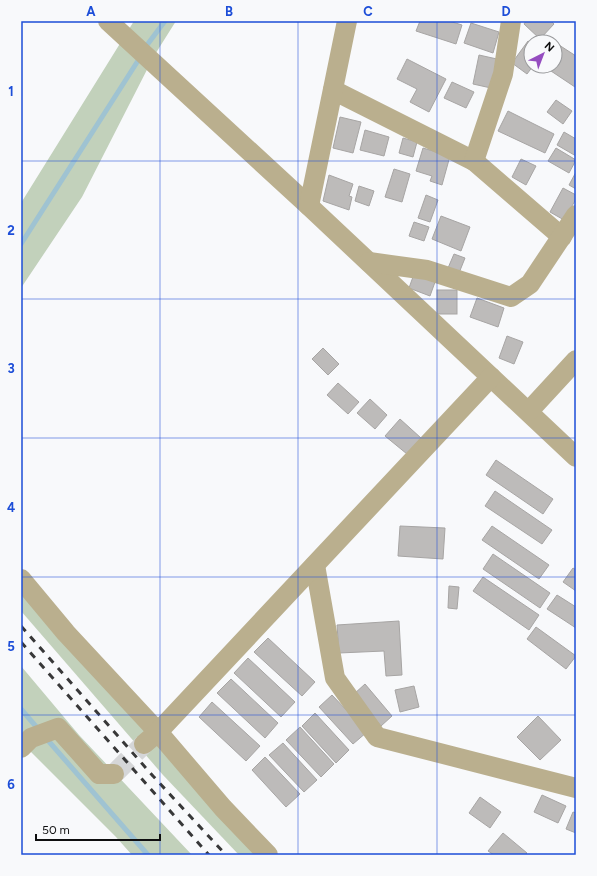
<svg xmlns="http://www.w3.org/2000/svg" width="597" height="876" viewBox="0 0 597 876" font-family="Figtree,sans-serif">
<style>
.green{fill:#c2d1bb}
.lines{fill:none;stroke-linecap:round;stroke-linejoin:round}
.stream{stroke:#9fc3d2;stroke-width:5}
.building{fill:#bdbbba;stroke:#a7a5a4}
.street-tunnel{stroke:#d5d6d8;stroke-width:20;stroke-dasharray:20 10;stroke-linecap:butt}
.street{stroke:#baaf8e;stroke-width:20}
.rail{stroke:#383839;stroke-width:3;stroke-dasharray:7 7;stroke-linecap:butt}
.grid{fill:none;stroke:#1d4ed8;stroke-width:1;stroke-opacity:0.55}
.neatline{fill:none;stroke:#1d4ed8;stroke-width:1.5}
.grid-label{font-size:13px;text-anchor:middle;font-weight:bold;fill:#1d4ed8}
</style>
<rect width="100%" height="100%" fill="#f8f9fb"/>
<!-- green -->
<g class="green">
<path d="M134,21H176L154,56L82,197L21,288V203Z"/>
<path d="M21,579L268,855H239L163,775L21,611Z"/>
<path d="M21,666L79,735L192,855H132L116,837L21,742Z"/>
</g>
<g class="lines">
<!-- stream -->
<g class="stream">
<path d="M144,49L165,21"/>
<path d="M21,244L141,56"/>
<path d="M21,709L39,730"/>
<path d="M45,737L148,855"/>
</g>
</g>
<!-- building -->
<g class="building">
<path d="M420,21H449L462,25L456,44L416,31Z"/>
<path d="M526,21H551L554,24L540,39L524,24Z"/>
<path d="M471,23L499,32L493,53L464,43Z"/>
<path d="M528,41L531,43V66H533L527,74L512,63Z"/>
<path d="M559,45L576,56L575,87L545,67L555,66V52Z"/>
<path d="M479,55L497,59L491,88L473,84Z"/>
<path d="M407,59L446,79L429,112L410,102L417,89L397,79Z"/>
<path d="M452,82L474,92L466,108L444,98Z"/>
<path d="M556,100L572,111L563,124L547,112Z"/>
<path d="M508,111L554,134L545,153L498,131Z"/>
<path d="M340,117L361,122L353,153L333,148Z"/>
<path d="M365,130L389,137L384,156L360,150Z"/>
<path d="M564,132L576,139V156L557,145Z"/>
<path d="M403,138L417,142L413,157L399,153Z"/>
<path d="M423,148L450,156L442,185L430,181L432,176L416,171Z"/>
<path d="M556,148L576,160L569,173L548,161Z"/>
<path d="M521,159L536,166L526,185L512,177Z"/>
<path d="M394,169L410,174L402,202L385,197Z"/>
<path d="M576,172V189L569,185Z"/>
<path d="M329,175L353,184L349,196L352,197L349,210L323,201Z"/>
<path d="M359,186L374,191L369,206L355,201Z"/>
<path d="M563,188L576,195V199L564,220L550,212Z"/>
<path d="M426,195L438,200L430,222L418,218Z"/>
<path d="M441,216L470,227L461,251L432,239Z"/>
<path d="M414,222L429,227L424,241L409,236Z"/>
<path d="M454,254L465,258L459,273L448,268Z"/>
<path d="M414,274L435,282L430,296L409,288Z"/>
<rect x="437" y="290" width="20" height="24"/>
<path d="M477,298L504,308L498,327L470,317Z"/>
<path d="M507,336L523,342L514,364L499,358Z"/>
<path d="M323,348L339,364L328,375L312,359Z"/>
<path d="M338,383L359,402L348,414L327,395Z"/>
<path d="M370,399L387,415L375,429L357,413Z"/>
<path d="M400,419L421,438L407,454L385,436Z"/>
<path d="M496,460L553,499L543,514L486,475Z"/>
<path d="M495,491L552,530L542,544L485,506Z"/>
<path d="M400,526L445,528L443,559L398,556Z"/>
<path d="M492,526L549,565L539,579L482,540Z"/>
<path d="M493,554L550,593L540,608L483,569Z"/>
<path d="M573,568L576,570V591L563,582Z"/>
<path d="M483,577L539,615L529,630L473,591Z"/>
<path d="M449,586L459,587L457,609L448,608Z"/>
<path d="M557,595L576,607V628L547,609Z"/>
<path d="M399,621L402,675L386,676L384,651L339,653L337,625Z"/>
<path d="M536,627L576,656L566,669L527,639Z"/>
<path d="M268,638L315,682L302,696L254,652Z"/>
<path d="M248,658L295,702L281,717L234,673Z"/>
<path d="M231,679L278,723L265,738L217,693Z"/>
<path d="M365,684L392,716L381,726L354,694Z"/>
<path d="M414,686L419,707L400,712L395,690Z"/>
<path d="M332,695L367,732L353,744L319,707Z"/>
<path d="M212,702L260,746L246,761L199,717Z"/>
<path d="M315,713L349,750L336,763L302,726Z"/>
<path d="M538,716L561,740L540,760L517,737Z"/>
<path d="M300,727L334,764L321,777L286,740Z"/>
<path d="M283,743L317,780L304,792L269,755Z"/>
<path d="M265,757L300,794L286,807L252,770Z"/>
<path d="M542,795L566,806L558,823L534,812Z"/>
<path d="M480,797L501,812L490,828L469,813Z"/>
<path d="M573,812L576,813V833L566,829Z"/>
<path d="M503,833L527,853L525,855H494L488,851Z"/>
</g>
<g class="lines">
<!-- street-tunnel -->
<path class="street-tunnel" d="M114,774L144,744"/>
<!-- street -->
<g class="street">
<path d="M108,21L309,206L576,457"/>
<path d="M333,90L474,161L562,237"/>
<path d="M474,161L503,74L511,21"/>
<path d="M309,206L347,21"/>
<path d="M369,262L427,270L511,297L530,284L576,215"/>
<path d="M529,411L576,360"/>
<path d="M315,565L335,678L377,737L576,788"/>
<path d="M21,579L66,633L158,732L223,808L268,855"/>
<path d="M144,744L158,732L491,377"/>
<path d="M21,748L31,738L58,728L99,774H114"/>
</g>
<!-- rail -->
<g class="rail">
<path d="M21,626L153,776L226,855"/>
<path d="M21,642L209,855"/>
</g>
</g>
<!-- grid -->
<path class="grid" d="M160,21V855M298,21V855M437,21V855M21,161H576M21,299H576M21,438H576M21,577H576M21,715H576"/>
<!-- border -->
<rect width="597" height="876" fill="none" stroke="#f8f9fb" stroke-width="44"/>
<!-- north arrow -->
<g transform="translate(543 54) rotate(42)"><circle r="19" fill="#f8f9fb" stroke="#9a9b9d"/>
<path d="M0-3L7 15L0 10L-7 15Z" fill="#954dc0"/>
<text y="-6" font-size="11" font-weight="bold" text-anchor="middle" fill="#0e0e0f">N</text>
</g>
<!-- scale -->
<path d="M36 834v6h124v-6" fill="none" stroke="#0e0e0f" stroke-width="2"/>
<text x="42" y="834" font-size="12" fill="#0e0e0f" stroke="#f8f9fb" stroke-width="3" paint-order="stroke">50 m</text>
<rect x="22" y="22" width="553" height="832" class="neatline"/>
<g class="grid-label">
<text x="91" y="16">A</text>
<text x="229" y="16">B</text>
<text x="368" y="16">C</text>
<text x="506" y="16">D</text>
<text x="11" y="96">1</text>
<text x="11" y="235">2</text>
<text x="11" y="373">3</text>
<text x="11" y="512">4</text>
<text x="11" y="651">5</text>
<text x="11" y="789">6</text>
</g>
</svg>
